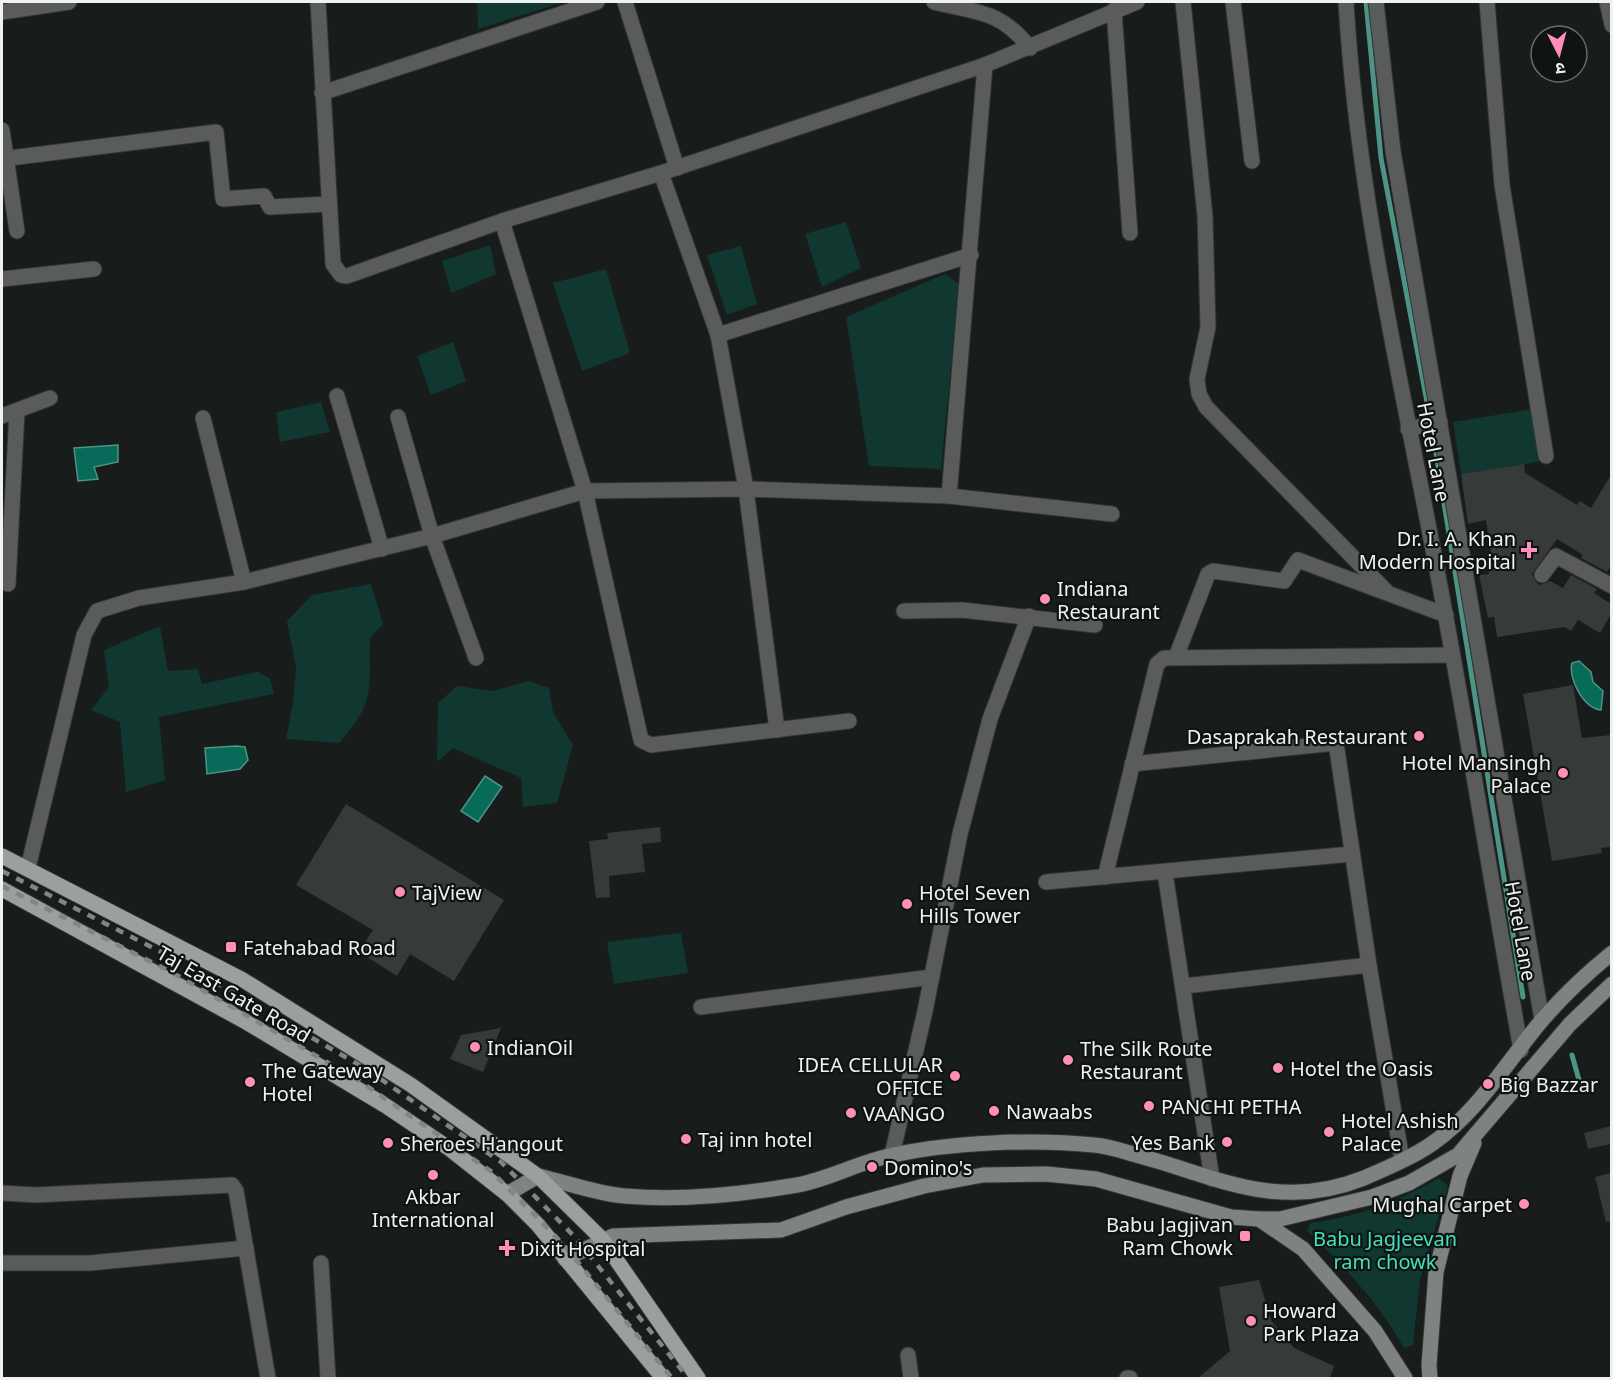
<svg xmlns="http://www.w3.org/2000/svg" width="1613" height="1380" viewBox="0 0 1613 1380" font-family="'Noto Sans','Noto Sans Devanagari',sans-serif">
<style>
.green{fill:#113830}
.water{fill:#086a58;stroke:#4d9386;stroke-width:1.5}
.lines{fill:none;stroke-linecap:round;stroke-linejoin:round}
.stream{stroke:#4d9386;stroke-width:5}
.building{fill:#363b3a}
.street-casing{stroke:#323634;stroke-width:17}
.secondary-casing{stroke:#323634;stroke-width:17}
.primary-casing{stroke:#323634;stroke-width:17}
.street{stroke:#5a5c5c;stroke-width:15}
.secondary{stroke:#7e8281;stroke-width:15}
.primary{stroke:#9b9f9e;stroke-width:15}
.rail{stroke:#818583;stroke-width:4.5;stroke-dasharray:8 8;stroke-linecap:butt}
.poi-dot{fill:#ff8ebb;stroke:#0f1311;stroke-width:2}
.labels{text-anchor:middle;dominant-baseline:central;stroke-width:4.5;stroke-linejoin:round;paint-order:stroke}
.street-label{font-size:20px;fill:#eff2f1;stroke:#0f1311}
.poi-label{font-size:20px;fill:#eff2f1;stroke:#0f1311;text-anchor:start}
.park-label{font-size:20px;fill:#42e0bf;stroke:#0f1311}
</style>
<rect width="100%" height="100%" fill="#181c1a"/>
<!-- green -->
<g class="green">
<path d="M477,2H564L478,29Z"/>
<path d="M846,222L861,268L822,287L805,234Z"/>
<path d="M490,245L496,274L451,293L442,261Z"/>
<path d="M741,246L757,304L727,315L707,255Z"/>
<path d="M606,269L630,353L582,371L553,283Z"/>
<path d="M945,274L959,284L941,469L869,466L846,317Z"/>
<path d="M453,342L466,381L431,395L417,356Z"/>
<path d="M321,402L330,432L280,442L276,412Z"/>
<path d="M1533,409L1542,461L1461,474L1453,422Z"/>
<path d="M371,584L383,624L370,638C369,690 376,702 339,743L286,739L293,702L296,668L287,621L312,595Z"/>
<path d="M160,626L168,671L198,669L202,684L257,672L270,678L274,694L159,717L165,780L126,792L120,722L91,710L109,687L104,650Z"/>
<path d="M529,681L549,688L553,712L573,745L557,803L523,807L521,778L453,748L437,762L438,703L457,686L492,691Z"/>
<path d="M681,933L688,973L614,984L607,942Z"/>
<path d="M1439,1178L1448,1186L1420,1279L1413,1345L1404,1348C1379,1303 1345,1267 1307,1231L1311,1223C1357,1217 1398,1202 1439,1178Z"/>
</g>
<!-- water -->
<g class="water">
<path d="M118,445V462L94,467L98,479L78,481L74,448Z"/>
<path d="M1579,661L1591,672L1593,682L1603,691L1601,710C1583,708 1568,678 1572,663Z"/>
<path d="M236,746L245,747L248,760L240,769L207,774L205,748Z"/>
<path d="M485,776L502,787L478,822L461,811Z"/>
</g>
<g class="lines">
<!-- stream -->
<g class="stream">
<path d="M1366,2L1381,158L1433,434L1523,997"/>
<path d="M1572,1055L1579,1080"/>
</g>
</g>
<!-- building -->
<g class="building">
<path d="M1524,464L1525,473L1577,505L1580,501L1591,508L1611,475V565L1607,572L1581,558L1583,555L1557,539L1532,574L1536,582L1540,585L1550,581L1563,588L1571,575L1597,589L1594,593L1611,604V614L1600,633L1578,620L1571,631L1565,627L1497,637L1494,617L1488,618L1479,575L1489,574L1487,558L1491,552L1486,520L1468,524L1461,474Z"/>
<path d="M1573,685L1582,738L1611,735V847L1601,848L1602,853L1552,861L1523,694Z"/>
<path d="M346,804L504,900L454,981L410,954L397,976L359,952L373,930L296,885Z"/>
<path d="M660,827L661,842L642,844L645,872L609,876L610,897L596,898L589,841L608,839L607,833Z"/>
<path d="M501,1028L483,1072L450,1059L461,1035Z"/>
<path d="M1611,1126V1144L1588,1149L1584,1133Z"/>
<path d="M1611,1173V1222H1606L1595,1177Z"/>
<path d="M1259,1280L1271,1320L1294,1348L1334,1366L1330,1378H1198L1230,1351L1219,1287Z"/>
</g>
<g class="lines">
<!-- street casing -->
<g class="street-casing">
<g id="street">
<path d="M318,2L333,264L341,275L347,276L502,221L661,173L985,65L1137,2"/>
<path d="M625,2L677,168"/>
<path d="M934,2C978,13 1000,10 1030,48"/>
<path d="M1183,2L1205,216L1208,327L1197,379L1199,394L1206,407L1386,591"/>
<path d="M1233,2L1252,161"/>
<path d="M1346,2C1358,209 1408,409 1445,613C1472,758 1495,905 1521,1050"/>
<path d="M1376,2L1393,151L1542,1020"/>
<path d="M1487,2L1502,185L1546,456"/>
<path d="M1607,2L1612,25"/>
<path d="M1114,10L1130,233"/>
<path d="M2,12L69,2"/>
<path d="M322,93L597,2"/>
<path d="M2,130L17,231"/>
<path d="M2,159L216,132L223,199L264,196L270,207L329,204"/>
<path d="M661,173L718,335L746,489L777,730"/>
<path d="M502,221L585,491L641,740L651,745L849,721"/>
<path d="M2,279L94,269"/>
<path d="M718,335L971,255"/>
<path d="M337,396L382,549"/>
<path d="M2,416L50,398"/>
<path d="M398,417L432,536L585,491L746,489L949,496L985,65"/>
<path d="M203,418L244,582"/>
<path d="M1408,429L1440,422"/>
<path d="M949,496L1112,514"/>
<path d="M1542,575L1556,556L1612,586"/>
<path d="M8,584L17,411"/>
<path d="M904,611L962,610L1095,625"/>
<path d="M1176,657L1208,574L1213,571L1284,581L1298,560L1446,615"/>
<path d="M1132,764L1336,743L1369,965L1402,1160"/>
<path d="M28,868L84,635L97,611L139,598L244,582L432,536L476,658"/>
<path d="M1165,873L1212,1179"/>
<path d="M1105,877L1157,664L1164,658L1452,655"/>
<path d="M1046,882L1352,854"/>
<path d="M1184,986L1369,965"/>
<path d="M701,1007L932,977"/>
<path d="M892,1155L925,1011L960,834L990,719L1029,616"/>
<path d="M2,1193L36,1195L232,1185L236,1191L268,1378"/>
<path d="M2,1263H90L246,1248"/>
<path d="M321,1263L328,1378"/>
<path d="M908,1355L911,1378"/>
<path d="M1127,1378H1130"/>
</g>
</g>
<!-- secondary casing -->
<g class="secondary-casing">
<g id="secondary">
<path d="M507,1194L538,1176C566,1182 596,1194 625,1196C679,1201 737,1195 791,1186C826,1181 858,1162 893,1155C953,1142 1033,1139 1094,1145C1109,1146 1125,1152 1140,1156C1220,1178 1279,1212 1364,1178C1387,1168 1413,1157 1433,1143C1479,1111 1508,1060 1543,1019C1564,995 1587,973 1612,953"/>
<path d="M1259,1219L1303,1249L1375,1331L1405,1378"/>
<path d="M565,1259L613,1236L781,1230L846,1207L924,1186L983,1175L1046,1174L1096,1179L1231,1217L1259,1219H1280L1372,1197L1409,1183L1458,1155L1570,1024L1612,984"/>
<path d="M1430,1378L1429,1365L1436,1272L1460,1176L1474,1143"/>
</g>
</g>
<!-- primary casing -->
<g class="primary-casing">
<g id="primary">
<path d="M2,856L243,980L411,1085L538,1176L602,1239L698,1378"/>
<path d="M2,889L246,1022L386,1106L450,1149L507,1194L538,1225L663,1378"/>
</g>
</g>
<!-- street -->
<use href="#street" class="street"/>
<!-- secondary -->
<use href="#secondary" class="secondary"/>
<!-- primary -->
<use href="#primary" class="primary"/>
<!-- rail -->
<g class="rail">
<path d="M2,871L179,961L366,1069L501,1162L574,1236L688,1378"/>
<path d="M2,886L173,973L358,1080L492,1172L564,1245L672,1378"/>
</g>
</g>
<!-- markers -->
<g class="poi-dot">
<path d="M1526 541h6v6h6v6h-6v6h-6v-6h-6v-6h6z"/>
<circle cx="1045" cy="599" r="6"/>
<circle cx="1419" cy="736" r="6"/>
<circle cx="1563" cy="773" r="6"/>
<circle cx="400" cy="892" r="6"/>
<circle cx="907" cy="904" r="6"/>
<rect x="225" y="941" width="12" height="12" rx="3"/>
<circle cx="475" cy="1047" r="6"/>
<circle cx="1068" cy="1060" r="6"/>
<circle cx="1278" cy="1068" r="6"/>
<circle cx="955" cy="1076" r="6"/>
<circle cx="250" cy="1082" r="6"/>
<circle cx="1488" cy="1084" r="6"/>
<circle cx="1149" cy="1106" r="6"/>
<circle cx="994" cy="1111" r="6"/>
<circle cx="851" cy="1113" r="6"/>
<circle cx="1329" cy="1132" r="6"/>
<circle cx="686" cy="1139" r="6"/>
<circle cx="1227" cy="1142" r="6"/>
<circle cx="388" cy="1143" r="6"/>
<circle cx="872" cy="1167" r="6"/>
<circle cx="433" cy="1175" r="6"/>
<circle cx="1524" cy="1204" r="6"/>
<rect x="1239" y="1230" width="12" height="12" rx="3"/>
<path d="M504 1239h6v6h6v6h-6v6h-6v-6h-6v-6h6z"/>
<circle cx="1251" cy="1321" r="6"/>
</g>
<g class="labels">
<!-- street labels -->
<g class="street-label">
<text transform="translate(1434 452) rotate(79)">Hotel Lane</text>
<text transform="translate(1521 931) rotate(80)">Hotel Lane</text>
<text transform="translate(234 994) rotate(30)">Taj East Gate Road</text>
</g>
<!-- poi labels -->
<g class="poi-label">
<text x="1516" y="538" text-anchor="end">Dr. I. A. Khan<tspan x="1516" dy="23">Modern Hospital</tspan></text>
<text x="1057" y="588">Indiana<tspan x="1057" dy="23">Restaurant</tspan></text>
<text x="1407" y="736" text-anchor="end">Dasaprakah Restaurant</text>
<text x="1551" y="762" text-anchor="end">Hotel Mansingh<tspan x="1551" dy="23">Palace</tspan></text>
<text x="412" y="892">TajView</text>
<text x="919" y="892">Hotel Seven<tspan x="919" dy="23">Hills Tower</tspan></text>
<text x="243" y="947">Fatehabad Road</text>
<text x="487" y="1047">IndianOil</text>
<text x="1080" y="1048">The Silk Route<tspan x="1080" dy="23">Restaurant</tspan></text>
<text x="943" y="1064" text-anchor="end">IDEA CELLULAR<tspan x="943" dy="23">OFFICE</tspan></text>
<text x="1290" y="1068">Hotel the Oasis</text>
<text x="262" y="1070">The Gateway<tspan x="262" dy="23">Hotel</tspan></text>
<text x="1500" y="1084">Big Bazzar</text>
<text x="1161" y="1106">PANCHI PETHA</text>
<text x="1006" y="1111">Nawaabs</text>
<text x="863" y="1113">VAANGO</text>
<text x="1341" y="1120">Hotel Ashish<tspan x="1341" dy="23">Palace</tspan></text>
<text x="698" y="1139">Taj inn hotel</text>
<text x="1215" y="1142" text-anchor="end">Yes Bank</text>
<text x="400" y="1143">Sheroes Hangout</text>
<text x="884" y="1167">Domino's</text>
<text x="433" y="1196" text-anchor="middle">Akbar<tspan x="433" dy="23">International</tspan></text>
<text x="1512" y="1204" text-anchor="end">Mughal Carpet</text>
<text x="1233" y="1224" text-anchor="end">Babu Jagjivan<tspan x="1233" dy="23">Ram Chowk</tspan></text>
<text x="520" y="1248">Dixit Hospital</text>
<text x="1263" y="1310">Howard<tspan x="1263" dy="23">Park Plaza</tspan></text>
</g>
<!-- park labels -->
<g class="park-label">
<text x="1385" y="1238">Babu Jagjeevan<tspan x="1385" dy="23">ram chowk</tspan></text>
</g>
</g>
<!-- border -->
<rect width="1613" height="1380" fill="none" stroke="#eff2f1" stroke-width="6"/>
<!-- north arrow -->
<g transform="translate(1559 54) rotate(174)"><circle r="28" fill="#0f1311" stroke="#696c6b" stroke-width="1.5"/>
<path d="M0-4.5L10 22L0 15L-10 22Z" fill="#ff8ebb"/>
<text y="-9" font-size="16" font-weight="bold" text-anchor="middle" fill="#eff2f1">उ</text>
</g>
</svg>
